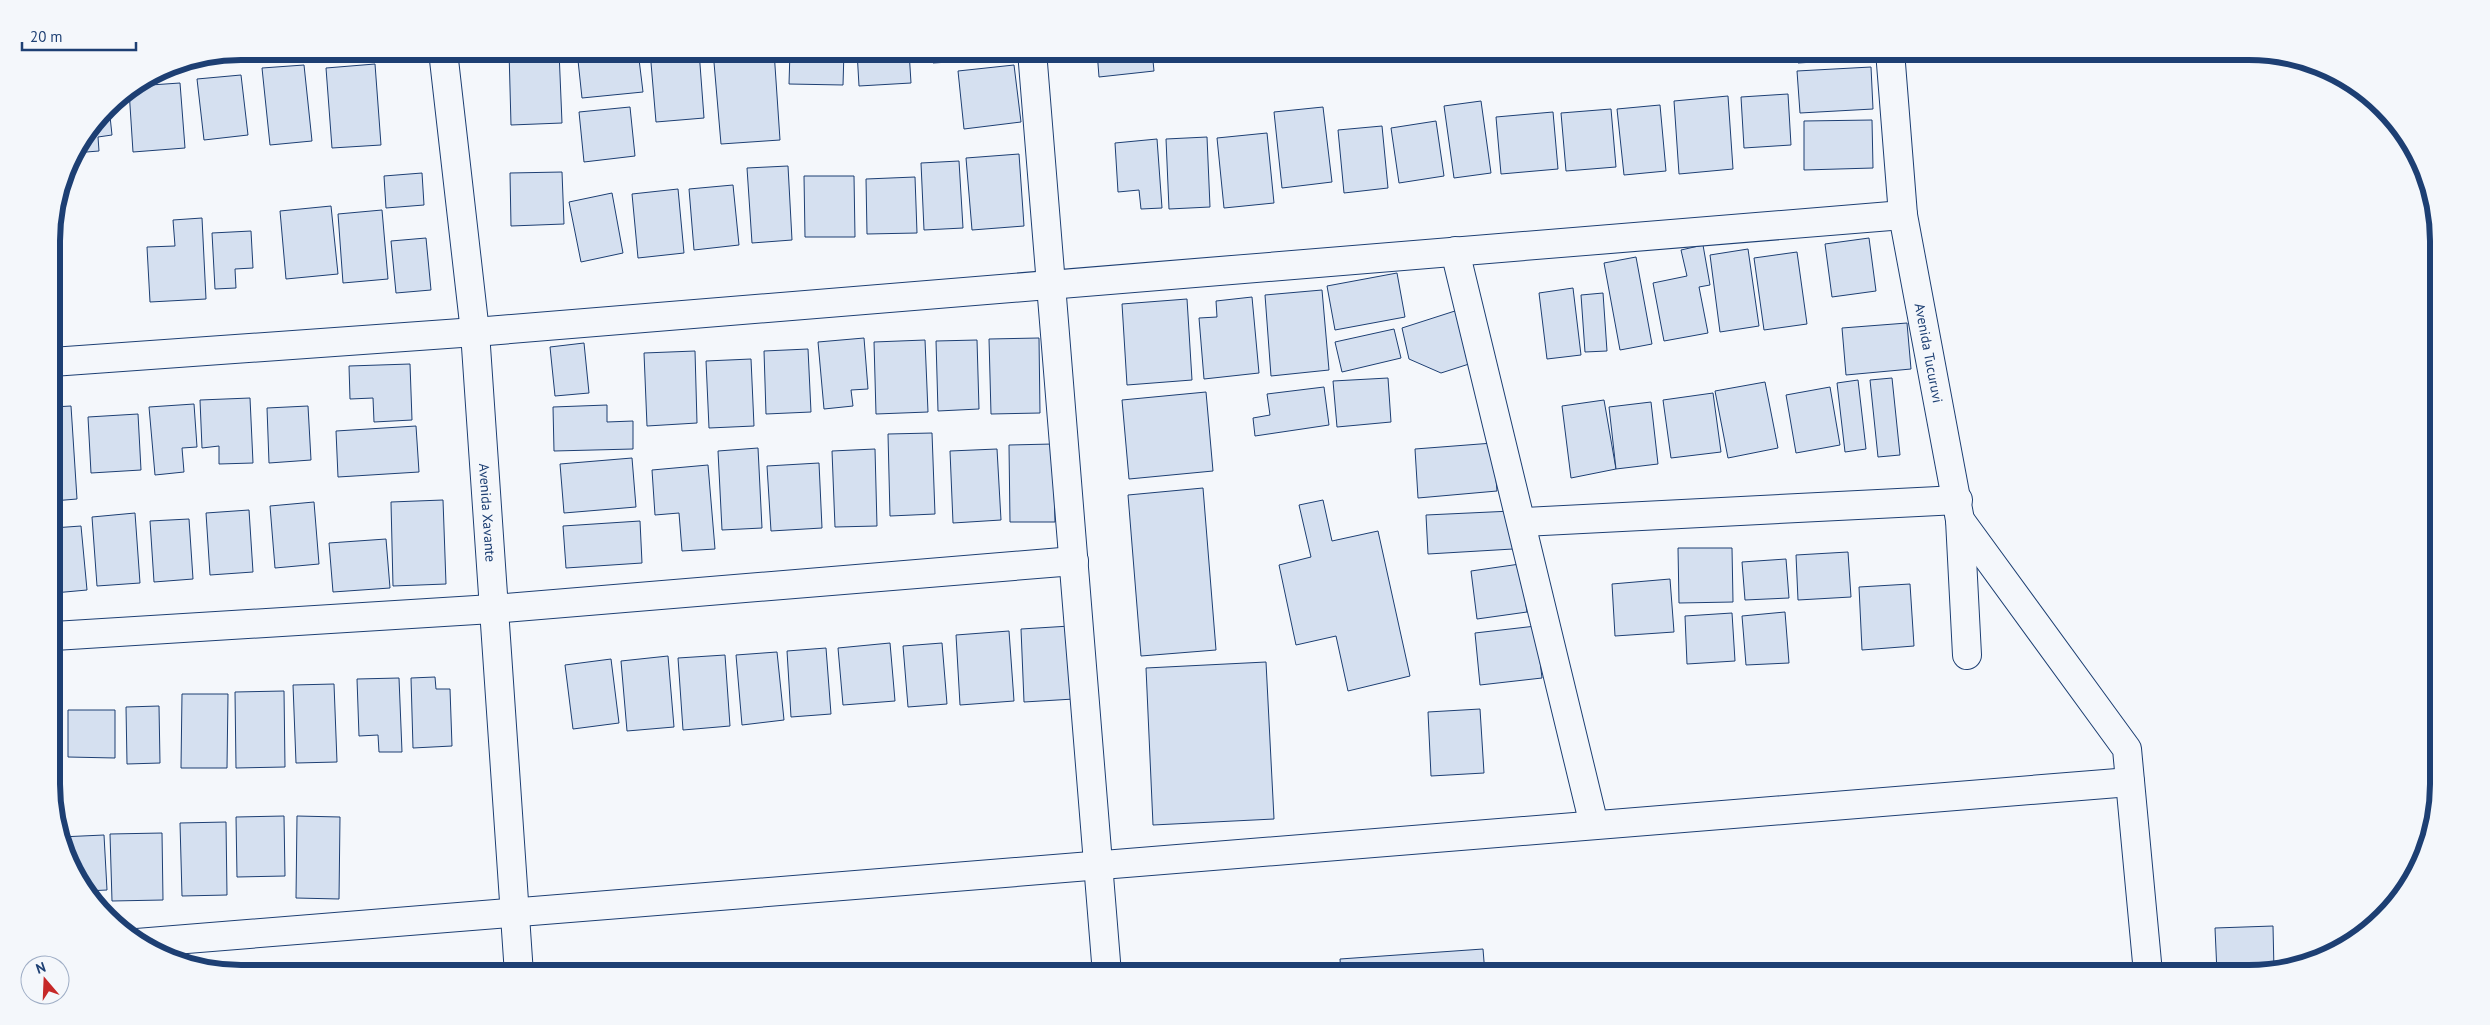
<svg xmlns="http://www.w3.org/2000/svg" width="2490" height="1025" viewBox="0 0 2490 1025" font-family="'PT Sans',sans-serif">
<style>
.building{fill:#d5e0f0;stroke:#1d3f73}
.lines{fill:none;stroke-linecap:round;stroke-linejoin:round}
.minor-casing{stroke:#1d3f73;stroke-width:30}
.minor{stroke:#f4f7fb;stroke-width:28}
.labels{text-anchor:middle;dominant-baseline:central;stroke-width:4;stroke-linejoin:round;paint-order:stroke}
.street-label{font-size:14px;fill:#1d3f73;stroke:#f4f7fb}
.rim{fill:none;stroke:#1d3f73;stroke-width:6}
</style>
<rect width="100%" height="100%" fill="#f4f7fb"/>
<!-- building -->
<g class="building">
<path d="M509,51H559L562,123L511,125Z"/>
<path d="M577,51H638L643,92L582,98Z"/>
<path d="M650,51H699L704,118L656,122Z"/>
<path d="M713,51H774L780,140L721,144Z"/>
<path d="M790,51H844L843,85L789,84Z"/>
<path d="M857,51H909L911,83L859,86Z"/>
<path d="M932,51H1014V58L933,63Z"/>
<path d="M1097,51H1152L1154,71L1099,77Z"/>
<path d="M1797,51H1863V59L1798,63Z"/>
<path d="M375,64L381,145L332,148L326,68Z"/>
<path d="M304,65L312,141L270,145L262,68Z"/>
<path d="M1014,65L1021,122L964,129L958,71Z"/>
<path d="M1871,67L1873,109L1800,113L1797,71Z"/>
<path d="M241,75L248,135L204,140L197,79Z"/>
<path d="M180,83L185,148L133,152L129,90L136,86Z"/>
<path d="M1788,94L1791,145L1744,148L1741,97Z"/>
<path d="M1728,96L1733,169L1679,174L1674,101Z"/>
<path d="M1481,101L1491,173L1454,178L1444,106Z"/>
<path d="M1660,105L1666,171L1624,175L1617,109Z"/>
<path d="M109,107L112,135L98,137L99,151L74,153Z"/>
<path d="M630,107L635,156L584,162L579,112Z"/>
<path d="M1323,107L1332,182L1282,188L1274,112Z"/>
<path d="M1611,109L1616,167L1566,171L1561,113Z"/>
<path d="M1553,112L1558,169L1501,174L1496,117Z"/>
<path d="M1872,120L1873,168L1804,170V121Z"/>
<path d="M1436,121L1444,176L1399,183L1391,128Z"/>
<path d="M1382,126L1388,188L1344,193L1338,130Z"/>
<path d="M1267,133L1274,203L1224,208L1217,138Z"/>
<path d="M1207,137L1210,207L1169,209L1166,139Z"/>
<path d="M1157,139L1162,208L1141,209L1139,190L1118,192L1115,143Z"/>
<path d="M1019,154L1024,226L972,230L966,158Z"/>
<path d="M959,161L963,228L924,230L921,163Z"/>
<path d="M788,166L792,240L752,243L747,168Z"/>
<path d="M562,172L564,224L511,226L510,173Z"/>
<path d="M422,173L424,205L386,208L384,176Z"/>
<path d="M804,176H854L855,237H805Z"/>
<path d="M915,177L917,233L867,234L866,179Z"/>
<path d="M733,185L739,245L694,250L689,189Z"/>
<path d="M678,189L684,253L638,258L632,194Z"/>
<path d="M612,193L623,253L581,262L569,202Z"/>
<path d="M331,206L338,274L286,279L280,211Z"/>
<path d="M382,210L388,279L343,283L338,214Z"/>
<path d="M202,218L206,299L150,302L147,247L175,246L173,220Z"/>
<path d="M251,231L253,268L235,269L236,288L215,289L212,233Z"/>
<path d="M426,238L431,290L396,293L391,241Z"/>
<path d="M1869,238L1876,291L1832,297L1825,244Z"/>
<path d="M1703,245L1710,285L1699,287L1708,333L1664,341L1653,283L1687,276L1681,250Z"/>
<path d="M52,247L54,306H52Z"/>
<path d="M1748,249L1759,326L1720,332L1710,255Z"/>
<path d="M1797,252L1807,324L1764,330L1754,258Z"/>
<path d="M1636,257L1652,344L1620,350L1604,263Z"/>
<path d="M1397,273L1405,317L1335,330L1327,286Z"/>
<path d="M1573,288L1581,355L1547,359L1539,293Z"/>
<path d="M1322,290L1329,370L1271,376L1265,295Z"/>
<path d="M1603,293L1607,351L1585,352L1581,295Z"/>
<path d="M1252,297L1259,373L1204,379L1199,318L1217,317L1216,301Z"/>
<path d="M1187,299L1192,380L1127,385L1122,304Z"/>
<path d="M1458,310L1469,364L1441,373L1409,359L1402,328Z"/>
<path d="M1907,323L1911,369L1846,375L1842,328Z"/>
<path d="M1394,329L1401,358L1342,372L1335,342Z"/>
<path d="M864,338L868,389L851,390L853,406L824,409L818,342Z"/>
<path d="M1039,338L1040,413L991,414L989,339Z"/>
<path d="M925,340L928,412L876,414L874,342Z"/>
<path d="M977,340L979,409L938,411L936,341Z"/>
<path d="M584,343L589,393L555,396L550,347Z"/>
<path d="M808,349L811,412L766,414L764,351Z"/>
<path d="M695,351L697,423L647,426L644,353Z"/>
<path d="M751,359L754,426L709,428L706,361Z"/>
<path d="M410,364L412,420L374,422L373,398L350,399L349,366Z"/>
<path d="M1388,378L1391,422L1337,427L1333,381Z"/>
<path d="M1892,378L1900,455L1878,457L1870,380Z"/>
<path d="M1858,380L1866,449L1845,452L1837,383Z"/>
<path d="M1765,382L1778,448L1728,458L1715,391Z"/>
<path d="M1324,387L1329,425L1255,436L1253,418L1270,415L1267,394Z"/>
<path d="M1830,387L1840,445L1796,453L1786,395Z"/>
<path d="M1206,392L1213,471L1129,479L1122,400Z"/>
<path d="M1713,393L1721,452L1671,458L1663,400Z"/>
<path d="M250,398L253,463L219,464V446L202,448L200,400Z"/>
<path d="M1604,400L1616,469L1571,478L1562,406Z"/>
<path d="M1651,402L1658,464L1616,469L1609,407Z"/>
<path d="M194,404L197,447L182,448L184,472L155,475L149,407Z"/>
<path d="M607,405V422L633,421V449L554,451L553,407Z"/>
<path d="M71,406L77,499L53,501V407Z"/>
<path d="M308,406L311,460L269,463L267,408Z"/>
<path d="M138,414L141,470L91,473L88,417Z"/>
<path d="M416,426L419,472L338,477L336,431Z"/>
<path d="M932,433L935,514L890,516L888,434Z"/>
<path d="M1493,443L1497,491L1418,498L1415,449Z"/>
<path d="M1053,444L1055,522H1010L1009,445Z"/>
<path d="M758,448L762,528L722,530L718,451Z"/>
<path d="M875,449L877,526L835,527L832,451Z"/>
<path d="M997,449L1001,520L953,523L950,451Z"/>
<path d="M632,458L636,507L564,513L560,464Z"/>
<path d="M819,463L822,528L771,531L767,466Z"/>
<path d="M708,465L715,549L682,551L679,513L655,515L652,470Z"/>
<path d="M1203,488L1216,650L1141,656L1128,495Z"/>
<path d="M443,500L446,584L393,586L391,502Z"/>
<path d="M1323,500L1332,541L1378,531L1410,676L1348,691L1336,636L1296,645L1279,565L1311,557L1299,505Z"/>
<path d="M314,502L319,564L275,568L270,506Z"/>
<path d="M249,510L253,572L210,575L206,513Z"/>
<path d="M1512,511L1513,549L1428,554L1426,515Z"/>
<path d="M135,513L140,583L97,586L92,517Z"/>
<path d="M189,519L193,579L154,582L150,521Z"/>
<path d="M640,521L642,563L566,568L563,526Z"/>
<path d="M81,526L87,590L54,593L53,528Z"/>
<path d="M386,539L390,588L333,592L329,543Z"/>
<path d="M1678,548H1732L1733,602L1679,603Z"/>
<path d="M1848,552L1851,597L1798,600L1796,555Z"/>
<path d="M1786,559L1789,598L1745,600L1742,562Z"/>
<path d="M1520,564L1527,612L1477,619L1471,571Z"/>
<path d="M1670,579L1674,632L1615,636L1612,584Z"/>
<path d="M1910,584L1914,646L1862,650L1859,587Z"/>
<path d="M1785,612L1789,663L1746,665L1742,616Z"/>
<path d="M1732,613L1735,661L1687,664L1685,616Z"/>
<path d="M1070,626L1074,699L1024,702L1021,629Z"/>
<path d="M1536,626L1542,678L1480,685L1475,633Z"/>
<path d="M1009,631L1014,701L960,705L956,635Z"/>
<path d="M890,643L895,701L843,705L838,648Z"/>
<path d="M942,643L947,704L908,707L903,646Z"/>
<path d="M826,648L831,714L791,717L787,651Z"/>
<path d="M777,652L784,720L742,725L736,655Z"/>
<path d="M725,655L730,726L683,730L678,658Z"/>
<path d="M668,656L674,727L627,731L621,661Z"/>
<path d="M611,659L619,723L573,729L565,665Z"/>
<path d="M1266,662L1274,819L1153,825L1146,668Z"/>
<path d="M435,677L436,689H450L452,746L413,748L411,678Z"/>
<path d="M399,678L402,752H379L378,735L359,736L357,679Z"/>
<path d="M334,684L337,762L296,763L293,685Z"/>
<path d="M284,691L285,767L236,768L235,692Z"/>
<path d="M182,694H228L227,768H181Z"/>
<path d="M159,706L160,763L127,764L126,707Z"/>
<path d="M1480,709L1484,773L1431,776L1428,712Z"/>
<path d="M68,710H115V758L68,757Z"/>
<path d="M54,721H56L55,784Z"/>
<path d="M284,816L285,876L237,877L236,817Z"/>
<path d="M297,816L340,817L339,899L296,898Z"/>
<path d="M226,822L227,895L182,896L180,823Z"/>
<path d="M162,833L163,900L112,901L110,834Z"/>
<path d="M104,835L107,890L86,891L71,868L60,837Z"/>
<path d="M2273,926L2274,971L2261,973H2217L2215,928Z"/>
<path d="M1483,949L1485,974H1341L1340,959Z"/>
<path d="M480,965V974H379V972Z"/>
</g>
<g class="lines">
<!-- minor casing -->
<g class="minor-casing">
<g id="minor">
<path id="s1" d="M443,51L475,332L519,974"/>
<path d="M1032,51L1107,974"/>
<path id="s2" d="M1890,51L1903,215L1960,520L1967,655"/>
<path d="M1455,251L1594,825"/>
<path d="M52,362L475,332L1903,215"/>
<path d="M1960,520L2127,749L2148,973"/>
<path d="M1522,522L1958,500"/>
<path d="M54,636L492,609L1074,561"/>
<path d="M137,943L2130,782"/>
</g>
</g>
<!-- minor -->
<use href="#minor" class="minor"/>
</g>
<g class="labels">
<!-- street labels -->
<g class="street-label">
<text stroke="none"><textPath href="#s2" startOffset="305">Avenida Tucuruvi</textPath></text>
<text stroke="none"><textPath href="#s1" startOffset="464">Avenida Xavante</textPath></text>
</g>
</g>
<!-- crop -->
<path d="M0 0H2490V1025H0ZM241 60H2249A181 181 0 0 1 2430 241V784A181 181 0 0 1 2249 965H241A181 181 0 0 1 60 784V241A181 181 0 0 1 241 60Z" fill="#f4f7fb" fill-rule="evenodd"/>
<path class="rim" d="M241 60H2249A181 181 0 0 1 2430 241V784A181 181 0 0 1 2249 965H241A181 181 0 0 1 60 784V241A181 181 0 0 1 241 60Z"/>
<!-- north arrow -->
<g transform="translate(45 980) rotate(341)"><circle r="24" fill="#f4f7fb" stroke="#9eadc5"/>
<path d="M0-4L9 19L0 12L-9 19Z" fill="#c62828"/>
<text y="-8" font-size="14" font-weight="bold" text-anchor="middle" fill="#1d3f73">N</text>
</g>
<!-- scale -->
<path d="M22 42v8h114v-8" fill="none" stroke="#1d3f73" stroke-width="2.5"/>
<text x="30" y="42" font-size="15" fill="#1d3f73" stroke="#f4f7fb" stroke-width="4" paint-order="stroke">20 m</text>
</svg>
